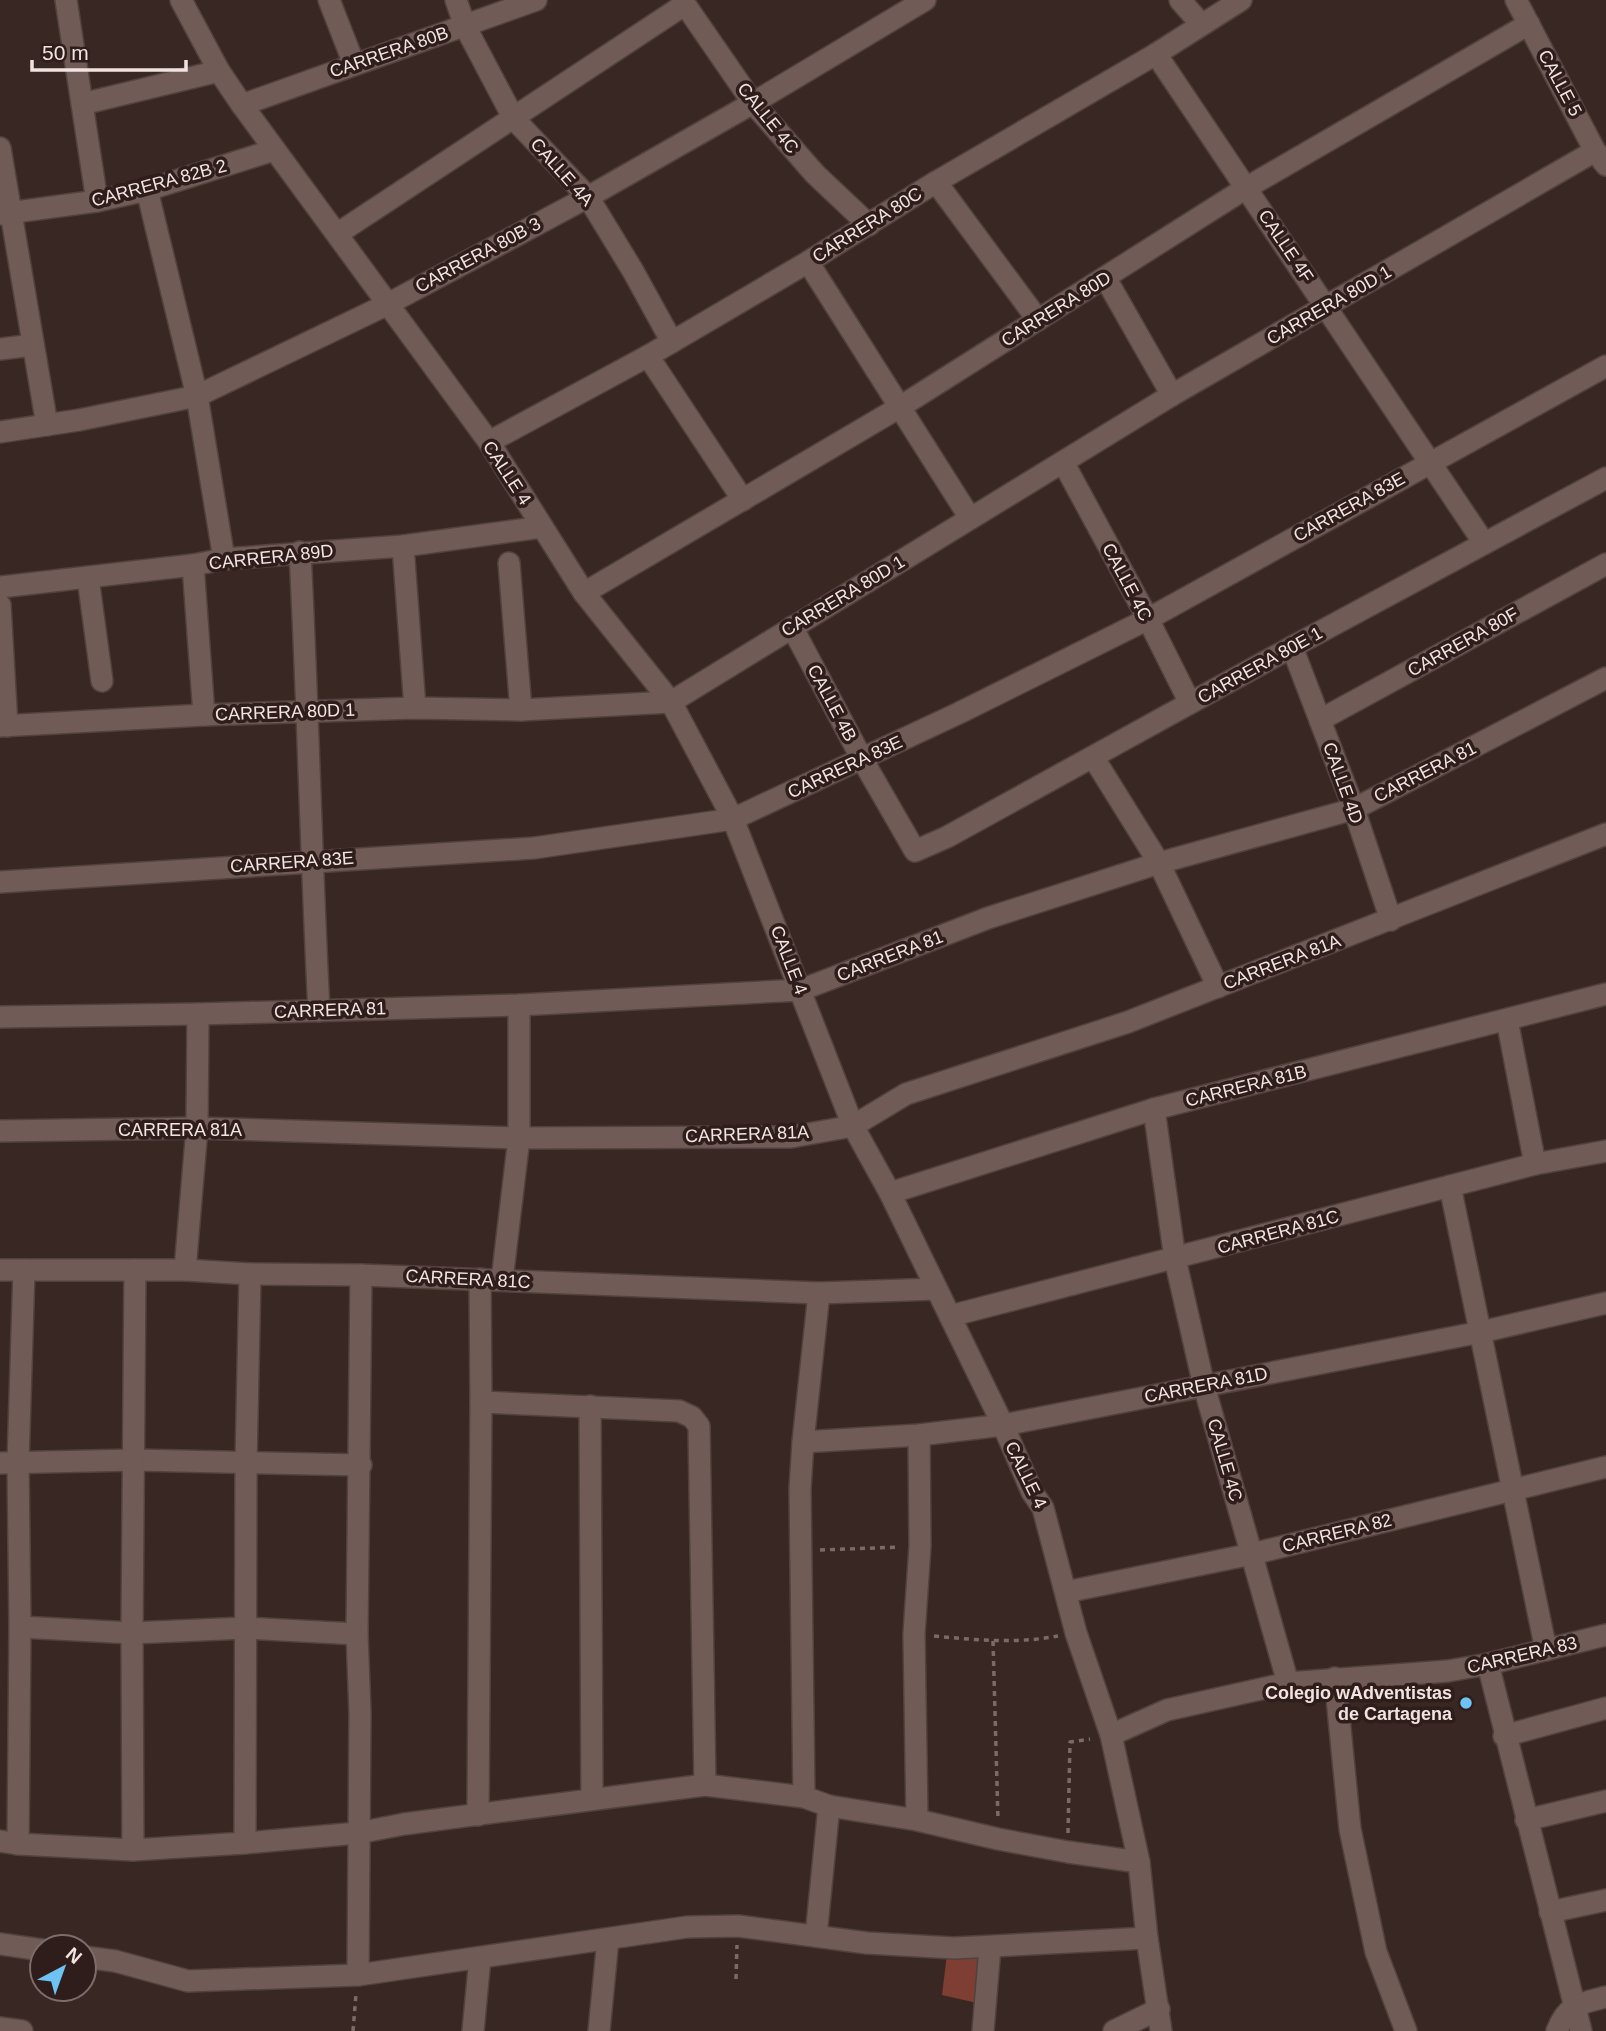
<svg xmlns="http://www.w3.org/2000/svg" width="1606" height="2031" viewBox="0 0 1606 2031" font-family="Arial,sans-serif">
<style>
.green{fill:#7f3e33}
.lines{fill:none;stroke-linecap:round;stroke-linejoin:round}
.street-casing{stroke:#51423f;stroke-width:24}
.path{stroke:#7b6b67;stroke-width:3.5;stroke-dasharray:5 5;stroke-linecap:butt}
.street{stroke:#705b57;stroke-width:21}
.poi-dot{fill:#6fc2f4;stroke:#2e1d1a;stroke-width:2.5}
.labels{text-anchor:middle;dominant-baseline:central;stroke-width:7;stroke-linejoin:round;paint-order:stroke}
.street-label{font-size:18px;fill:#f0e3e1;stroke:#2e1d1a}
.poi-label{font-size:18px;font-weight:bold;fill:#f0e3e1;stroke:#2e1d1a;text-anchor:end}
</style>
<rect width="100%" height="100%" fill="#392723"/>
<!-- green -->
<path class="green" d="M947,1954L980,1955L977,2003L942,1995Z"/>
<g class="lines">
<!-- street casing -->
<g class="street-casing">
<g id="street">
<path d="M66,0L97,201"/>
<path d="M181,0L219,71L242,105L489,442L584,593L671,702L733,819L853,1126L890,1193L1003,1425L1032,1492L1043,1508L1076,1633L1111,1735L1139,1862L1147,1938L1161,2031"/>
<path d="M329,0L354,64"/>
<path d="M456,0L465,26L514,119L588,197L633,271L672,342"/>
<path d="M682,0L753,103L815,174L869,225"/>
<path d="M1180,0L1201,24"/>
<path d="M1516,0L1595,151L1606,165"/>
<path d="M1156,54L1484,543"/>
<path d="M82,104L219,71"/>
<path d="M242,105L536,0"/>
<path d="M0,148L47,425"/>
<path d="M936,182L1038,320"/>
<path d="M147,190L197,396L224,559"/>
<path d="M0,214L97,201L147,190L274,150"/>
<path d="M337,234L684,5"/>
<path d="M808,262L970,518"/>
<path d="M1106,279L1172,395"/>
<path d="M0,349L33,345"/>
<path d="M648,356L743,500"/>
<path d="M0,432L79,420L197,396L386,305L588,197L753,103L925,0"/>
<path d="M489,442L648,356L808,262L936,182L1156,54L1241,0"/>
<path d="M1063,462L1148,619L1190,703"/>
<path d="M403,546L415,708"/>
<path d="M300,552C308,705 311,858 319,1011"/>
<path d="M509,563L521,710"/>
<path d="M193,565L204,715"/>
<path d="M88,578L102,681"/>
<path d="M0,587L193,565L224,559L403,546L542,527"/>
<path d="M584,593L900,407L1246,188L1529,24"/>
<path d="M0,605L7,726"/>
<path d="M792,627L862,759L915,851L947,837L1292,647L1606,478"/>
<path d="M1292,647L1354,809L1391,920"/>
<path d="M1320,720L1606,564"/>
<path d="M0,726L204,715L415,708L521,710L671,702L1172,395L1595,151"/>
<path d="M1093,757L1159,863L1218,987"/>
<path d="M0,882L534,848L733,819L959,713L1148,619L1606,366"/>
<path d="M0,1017L198,1014L519,1005L801,990L988,918L1159,863L1354,809L1606,678"/>
<path d="M1507,1020L1535,1164"/>
<path d="M1154,1109L1175,1259L1204,1386L1288,1683"/>
<path d="M0,1131L197,1128L519,1138L791,1137L853,1126L906,1094L1128,1022L1606,834"/>
<path d="M1450,1186L1546,1650"/>
<path d="M890,1193L1154,1109L1606,994"/>
<path d="M0,1270H185L250,1274L361,1275L819,1293L936,1289"/>
<path d="M185,1270L197,1128L198,1014"/>
<path d="M502,1280L519,1138V1005"/>
<path d="M950,1316L1535,1164L1606,1151"/>
<path d="M481,1402L679,1411L692,1417L699,1426L705,1785"/>
<path d="M590,1406L592,1799"/>
<path d="M803,1442L919,1435L1003,1425L1481,1332L1606,1303"/>
<path d="M0,1463L135,1460L361,1465"/>
<path d="M1066,1592L1252,1554L1606,1467"/>
<path d="M20,1627L132,1633L245,1628L357,1634"/>
<path d="M1488,1664L1581,2031"/>
<path d="M1335,1678L1350,1829L1376,1952L1406,2031"/>
<path d="M1111,1735L1167,1710L1288,1683L1448,1671L1488,1664L1606,1635"/>
<path d="M1504,1736L1606,1708"/>
<path d="M804,1797L800,1489L803,1442L819,1293"/>
<path d="M478,1815L481,1402L480,1279"/>
<path d="M917,1820L914,1634L920,1546L919,1435"/>
<path d="M1526,1820L1606,1801"/>
<path d="M0,1841L18,1844L133,1850L245,1843L358,1833L404,1824L705,1785L804,1797L829,1806L917,1820L998,1839L1068,1852L1139,1862"/>
<path d="M245,1843L246,1464L250,1274"/>
<path d="M18,1844L20,1627L18,1463L24,1270"/>
<path d="M133,1850L132,1633L135,1270"/>
<path d="M1550,1912L1606,1900"/>
<path d="M816,1936L829,1806"/>
<path d="M0,1944L42,1950"/>
<path d="M84,1957L115,1961L188,1981L358,1975L687,1927L738,1926L867,1943L954,1948L1147,1938"/>
<path d="M358,1975L360,1713L357,1634L361,1275"/>
<path d="M0,2028L22,2031"/>
<path d="M473,2031L480,1958"/>
<path d="M599,2031L608,1939"/>
<path d="M983,2031L990,1947"/>
<path d="M1114,2031L1159,2009"/>
<path d="M1557,2031C1567,2004 1581,2003 1606,1997"/>
</g>
</g>
<!-- path -->
<g class="path">
<path d="M820,1550L900,1547"/>
<path d="M934,1636C976,1640 1016,1644 1058,1636"/>
<path d="M993,1641L998,1820"/>
<path d="M1068,1833L1070,1742L1090,1739"/>
<path d="M736,1979L737,1945"/>
<path d="M353,2031L356,1994"/>
</g>
<!-- street -->
<use href="#street" class="street"/>
</g>
<!-- markers -->
<circle class="poi-dot" cx="1466" cy="1703" r="7"/>
<g class="labels">
<!-- street labels -->
<g class="street-label">
<text transform="translate(389 52) rotate(-19)">CARRERA 80B</text>
<text transform="translate(1560 83) rotate(62)">CALLE 5</text>
<text transform="translate(768 118) rotate(51)">CALLE 4C</text>
<text transform="translate(562 172) rotate(48)">CALLE 4A</text>
<text transform="translate(159 183) rotate(-15)">CARRERA 82B 2</text>
<text transform="translate(867 225) rotate(-32)">CARRERA 80C</text>
<text transform="translate(1286 246) rotate(56)">CALLE 4F</text>
<text transform="translate(478 255) rotate(-28)">CARRERA 80B 3</text>
<text transform="translate(1329 305) rotate(-30)">CARRERA 80D 1</text>
<text transform="translate(1056 309) rotate(-32)">CARRERA 80D</text>
<text transform="translate(507 473) rotate(57)">CALLE 4</text>
<text transform="translate(1349 507) rotate(-29)">CARRERA 83E</text>
<text transform="translate(271 557) rotate(-6)">CARRERA 89D</text>
<text transform="translate(1127 582) rotate(62)">CALLE 4C</text>
<text transform="translate(843 596) rotate(-31)">CARRERA 80D 1</text>
<text transform="translate(1463 642) rotate(-29)">CARRERA 80F</text>
<text transform="translate(1260 665) rotate(-29)">CARRERA 80E 1</text>
<text transform="translate(832 703) rotate(62)">CALLE 4B</text>
<text transform="translate(285 712) rotate(-2)">CARRERA 80D 1</text>
<text transform="translate(845 767) rotate(-25)">CARRERA 83E</text>
<text transform="translate(1425 772) rotate(-27)">CARRERA 81</text>
<text transform="translate(1343 783) rotate(70)">CALLE 4D</text>
<text transform="translate(292 862) rotate(-4)">CARRERA 83E</text>
<text transform="translate(890 956) rotate(-21)">CARRERA 81</text>
<text transform="translate(789 960) rotate(69)">CALLE 4</text>
<text transform="translate(1282 962) rotate(-21)">CARRERA 81A</text>
<text transform="translate(330 1010) rotate(-2)">CARRERA 81</text>
<text transform="translate(1246 1086) rotate(-14)">CARRERA 81B</text>
<text x="180" y="1130">CARRERA 81A</text>
<text transform="translate(747 1134) rotate(-2)">CARRERA 81A</text>
<text transform="translate(1278 1232) rotate(-15)">CARRERA 81C</text>
<text transform="translate(468 1279) rotate(3)">CARRERA 81C</text>
<text transform="translate(1206 1385) rotate(-11)">CARRERA 81D</text>
<text transform="translate(1225 1460) rotate(74)">CALLE 4C</text>
<text transform="translate(1026 1475) rotate(64)">CALLE 4</text>
<text transform="translate(1337 1533) rotate(-14)">CARRERA 82</text>
<text transform="translate(1522 1655) rotate(-13)">CARRERA 83</text>
</g>
<!-- poi labels -->
<g class="poi-label">
<text x="1452" y="1693">Colegio wAdventistas<tspan x="1452" dy="21">de Cartagena</tspan></text>
</g>
</g>
<!-- north arrow -->
<g transform="translate(63 1968) rotate(41)"><circle r="33" fill="#2e1d1a" stroke="#7c6c6a" stroke-width="2"/>
<path d="M0-5L12 26L0 18L-12 26Z" fill="#6fc2f4"/>
<text y="-10" font-size="19" font-weight="bold" text-anchor="middle" fill="#f0e3e1">N</text>
</g>
<!-- scale -->
<path d="M32 60v10h154v-10" fill="none" stroke="#f0e3e1" stroke-width="3.5"/>
<text x="42" y="60" font-size="21" fill="#f0e3e1" stroke="#2e1d1a" stroke-width="5" paint-order="stroke">50 m</text>
</svg>
